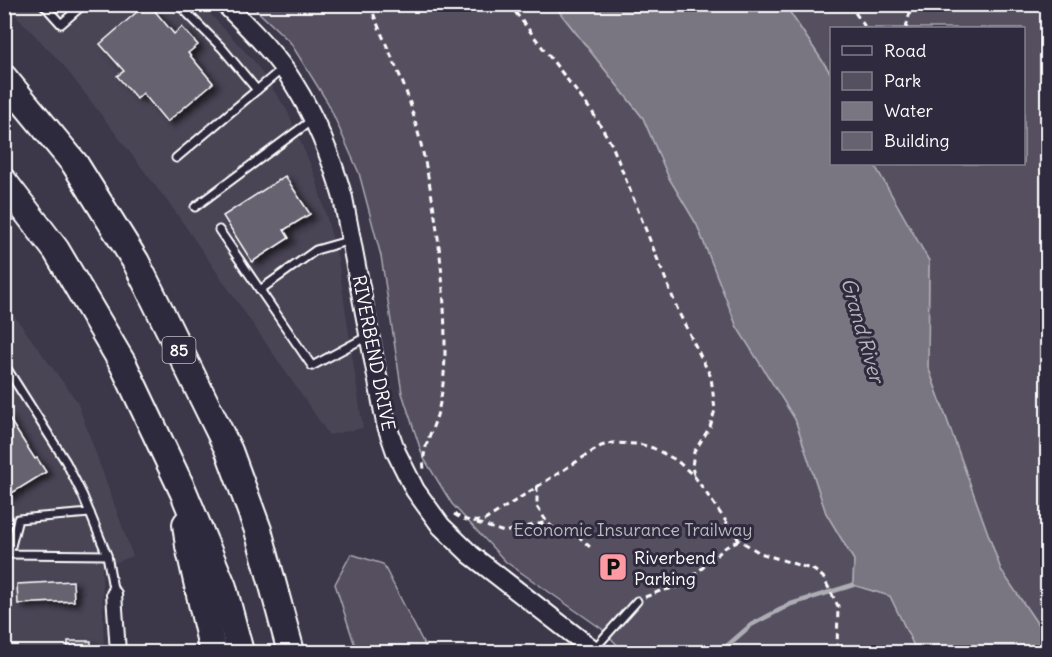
<svg xmlns="http://www.w3.org/2000/svg" width="1052" height="657" viewBox="0 0 1052 657" font-family="Delius,sans-serif">
<style>
.built{fill:#494455}
.green{fill:#555060;stroke:#aaa8b0;stroke-width:1.5}
.water{fill:#797682;stroke:#afadb4;stroke-width:1.5}
.lines{fill:none;stroke-linecap:round;stroke-linejoin:round}
.stream{stroke:#afadb4;stroke-width:4.5}
.building{fill:#666270;stroke:#fff;stroke-width:1.5;filter:url(#shadow)}
.service-casing{stroke:#fff;stroke-width:11}
.minor-casing{stroke:#fff;stroke-width:18}
.tertiary-casing{stroke:#fff;stroke-width:22}
.motorway-casing{stroke:#fff;stroke-width:30}
.path{stroke:#fff;stroke-width:3;stroke-dasharray:6 4.5;stroke-linecap:butt}
.service{stroke:#2f2a3d;stroke-width:7}
.minor{stroke:#2f2a3d;stroke-width:14}
.tertiary{stroke:#2f2a3d;stroke-width:18}
.motorway{stroke:#2f2a3d;stroke-width:26}
.labels{text-anchor:middle;dominant-baseline:central;stroke-width:6;stroke-linejoin:round;paint-order:stroke}
.shield{fill:#2f2a3d;stroke:#c1bfc5;stroke-width:1.5}
.shield-label{font-size:16px;font-weight:bold;fill:#fff}
.street-label{font-size:18px;fill:#fff;stroke:#2f2a3d}
.park-label{font-size:18px;fill:#bbb9bf;stroke:#2f2a3d}
.poi-label{font-size:18px;fill:#fff;stroke:#2f2a3d;text-anchor:start}
.water-label{font-size:20px;font-style:italic;fill:#b5b4ba;stroke:#2f2a3d}
</style>
<defs>
<filter id="shadow"><feDropShadow dx="6" dy="4" stdDeviation="3" flood-color="#0009"/></filter>
</defs>
<rect width="100%" height="100%" fill="#3c3749"/>
<filter id="ink" filterUnits="userSpaceOnUse"><feTurbulence type="fractalNoise" baseFrequency=".0167" numOctaves="2"/><feDisplacementMap in="SourceGraphic" scale="12" xChannelSelector="R" yChannelSelector="G"/><feConvolveMatrix kernelMatrix="1 2 1 2 8 2 1 2 1" color-interpolation-filters="sRGB"/></filter>
<g filter="url(#ink)">
<!-- built -->
<g class="built">
<path d="M6,5H202L254,61L287,110L315,175L338,259L363,428L329,435L174,210L63,65Z"/>
<path d="M4,302L77,401L133,556L102,568L104,652H5Z"/>
</g>
<!-- green -->
<g class="green">
<path d="M251,5H554L643,118L669,178L697,225L737,327L795,419L826,513L854,560L853,585L890,596L917,652H624L602,629L506,562L452,504L423,457L402,393L381,256L359,173L328,103L290,42Z"/>
<path d="M785,5H1047V62L1042,66L1048,73L1047,638L1001,570L928,367L929,261L874,164H1024V28H832L831,74Z"/>
<path d="M351,554L383,564L428,652H357L335,584Z"/>
</g>
<!-- water -->
<path class="water" d="M554,5H785L831,74L832,164H874L929,261L928,367L1001,570L1047,638V652H917L890,596L853,585L854,560L826,513L795,419L737,327L697,225L669,178L643,118Z"/>
<g class="lines">
<!-- stream -->
<path class="stream" d="M720,652L751,625L791,604L853,585"/>
</g>
<!-- building -->
<g class="building">
<path d="M146,4H149L174,34L182,27L198,45L188,53L213,83L167,122L143,93L137,99L117,76L124,71L100,44Z"/>
<path d="M285,176L310,214L284,230L289,238L252,262L223,216Z"/>
<path d="M4,411L35,459L37,458L46,472L4,498Z"/>
<path d="M73,581L74,601L18,604L17,584Z"/>
<rect x="68" y="641" width="23" height="11"/>
</g>
<g class="lines">
<!-- service casing -->
<g class="service-casing">
<g id="service">
<path d="M43,4L61,24L84,4"/>
<path d="M178,4L222,48L257,90"/>
<path d="M176,158L282,69"/>
<path d="M195,207L312,120"/>
<path d="M219,230L312,366L368,336"/>
<path d="M260,290L316,250L351,240"/>
<path d="M4,364L66,462L83,496L107,555L114,594"/>
<path d="M4,549L9,554L107,555"/>
<path d="M9,554L18,519L90,513"/>
<path d="M594,649L637,601"/>
</g>
</g>
<!-- minor casing -->
<g class="minor-casing">
<path id="minor" d="M114,594L118,652"/>
</g>
<!-- tertiary casing -->
<g class="tertiary-casing">
<path id="tertiary" d="M225,4C250,29 276,54 294,84C316,119 332,159 343,198L386,423L396,452L415,490L441,526L471,555L596,652"/>
</g>
<!-- motorway casing -->
<g class="motorway-casing">
<g id="motorway">
<path d="M4,78L75,164L136,262L229,451L258,530L291,652"/>
<path d="M4,182L56,250L123,364L183,491L223,587L240,652"/>
<path d="M186,524L189,546L213,652"/>
</g>
</g>
<!-- path -->
<g class="path">
<path d="M370,4C382,40 402,74 412,110C434,187 445,269 445,349C445,370 443,391 438,412C433,430 421,450 424,469"/>
<path d="M509,4L593,113L612,145L679,313L711,377L715,410L710,427L694,452L692,467L694,475"/>
<path d="M849,4L866,28"/>
<path d="M906,28L912,4"/>
<path d="M537,486V507L547,522L554,529L578,536L590,547"/>
<path d="M454,514C465,521 473,523 485,520L601,446L612,443L639,444L653,448L676,460L695,477L739,540L760,553L814,570L823,577L838,606L837,652"/>
<path d="M477,523L504,532L547,522"/>
<path d="M645,597L660,591L675,588L691,578L726,547L739,540"/>
</g>
<!-- service -->
<use href="#service" class="service"/>
<!-- minor -->
<use href="#minor" class="minor"/>
<!-- tertiary -->
<use href="#tertiary" class="tertiary"/>
<!-- motorway -->
<use href="#motorway" class="motorway"/>
</g>
</g>
<!-- icons -->
<defs>
<g id="parking-square" transform="scale(1.5)"><rect x="-9" y="-9" width="18" height="18" rx="4" fill="#ff9aa2" stroke="#2f2a3d"/><path d="M-3.5-5.5H1a3.5 3.5 0 0 1 0 7H-1V5.5H-3.5ZM-1-3.4V-.6H.8a1.4 1.4 0 0 0 0-2.8Z" fill="#111"/></g>
</defs>
<g fill-rule="evenodd">
<use href="#parking-square" x="613" y="567"/>
</g>
<g class="labels">
<!-- shield labels -->
<rect class="shield" x="162.5" y="337" width="33" height="26" rx="4.5"/>
<g class="shield-label">
<text x="179" y="350">85</text>
</g>
<!-- street labels -->
<g class="street-label">
<text transform="translate(374 353) rotate(79)">RIVERBEND DRIVE</text>
</g>
<!-- park labels -->
<g class="park-label">
<text x="633" y="529">Economic Insurance Trailway</text>
</g>
<!-- poi labels -->
<g class="poi-label">
<text x="634" y="557">Riverbend<tspan x="634" dy="21">Parking</tspan></text>
</g>
<!-- water labels -->
<g class="water-label">
<text transform="translate(863 330) rotate(74)">Grand River</text>
</g>
</g>
<!-- margin -->
<rect width="1052" height="657" fill="none" stroke="#2f2a3d" stroke-width="24"/>
<rect x="12" y="12" width="1028" height="633" fill="none" stroke="#fff" stroke-width="2" filter="url(#ink)"/>
<!-- legend -->
<rect x="830" y="27" width="195" height="138" fill="#2f2a3d" stroke="#827f8b" stroke-width="1.5"/>
<rect x="842" y="46" width="30" height="9" fill="#2f2a3d" stroke="#827f8b" stroke-width="1.5"/>
<text x="884" y="57" font-size="18" fill="#ffffff">Road</text>
<rect x="842" y="72" width="30" height="18" fill="#555060" stroke="#827f8b" stroke-width="1.5"/>
<text x="884" y="87" font-size="18" fill="#ffffff">Park</text>
<rect x="842" y="102" width="30" height="18" fill="#797682" stroke="#827f8b" stroke-width="1.5"/>
<text x="884" y="117" font-size="18" fill="#ffffff">Water</text>
<rect x="842" y="132" width="30" height="18" fill="#666270" stroke="#827f8b" stroke-width="1.5"/>
<text x="884" y="147" font-size="18" fill="#ffffff">Building</text>
</svg>
